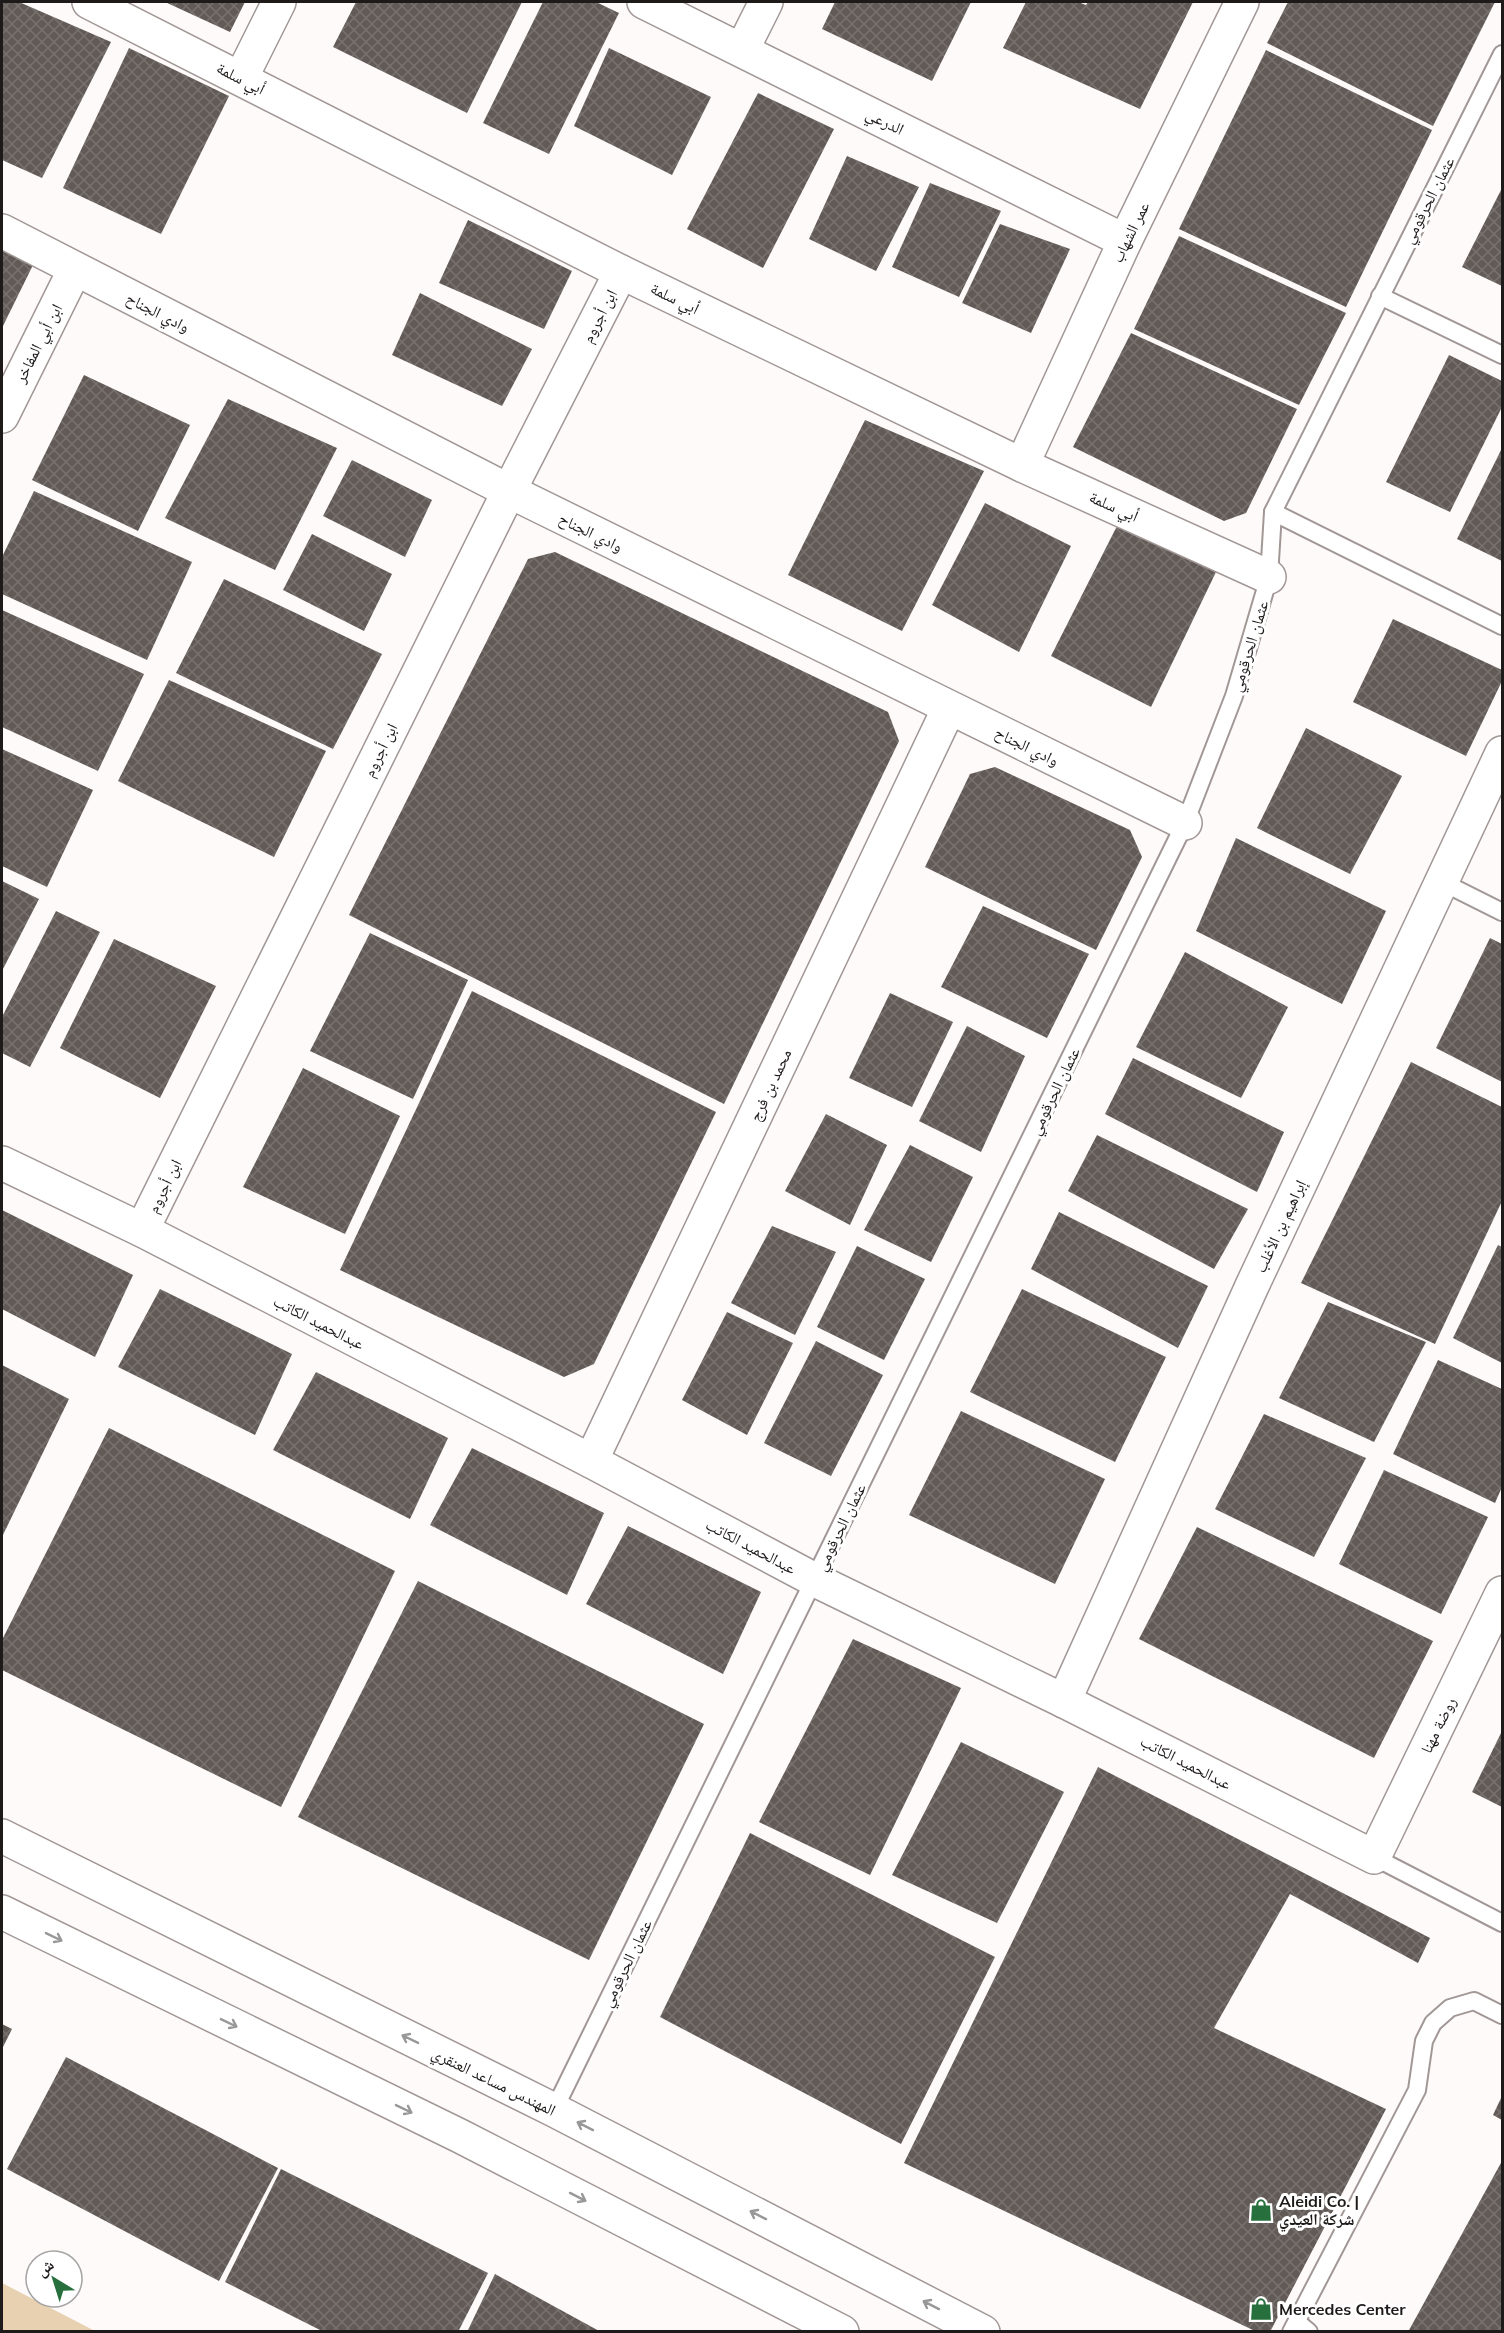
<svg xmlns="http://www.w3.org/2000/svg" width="1504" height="2333" viewBox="0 0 1504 2333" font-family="Mulish,'Noto Naskh Arabic',sans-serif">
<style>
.park{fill:#e7d1b0}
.building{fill:url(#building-cross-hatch)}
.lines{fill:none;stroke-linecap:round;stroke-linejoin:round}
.lane-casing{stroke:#a19896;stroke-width:20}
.street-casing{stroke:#a19896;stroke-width:36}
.secondary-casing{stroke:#a19896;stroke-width:36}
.lane{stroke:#fff;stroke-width:16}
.street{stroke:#fff;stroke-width:33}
.secondary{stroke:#fff;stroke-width:33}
.oneway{stroke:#999898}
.labels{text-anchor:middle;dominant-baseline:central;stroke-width:6;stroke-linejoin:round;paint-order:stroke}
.street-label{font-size:16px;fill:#1d1a19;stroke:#fff}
.poi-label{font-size:16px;font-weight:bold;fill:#1d1a19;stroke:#fff;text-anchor:start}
</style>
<defs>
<pattern id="building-cross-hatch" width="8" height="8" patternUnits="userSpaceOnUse" patternTransform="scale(1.5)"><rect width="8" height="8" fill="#625a56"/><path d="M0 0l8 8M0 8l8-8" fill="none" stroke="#78726f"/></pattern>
</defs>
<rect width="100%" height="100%" fill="#fffafa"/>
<!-- park -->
<path class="park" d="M2,2283L95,2331H2Z"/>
<!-- building -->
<g class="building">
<path d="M2,2H19L111,42L42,178L2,160Z"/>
<path d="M165,2H245L230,32Z"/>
<path d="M356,2H522L467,113L333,47Z"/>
<path d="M543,2H596L619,13L549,154L483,123Z"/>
<path d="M835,2H971L932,81L822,29Z"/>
<path d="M1026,2H1078L1086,5L1088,2H1193L1140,109L1003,48Z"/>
<path d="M1288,2H1495L1433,126L1267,43Z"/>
<path d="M129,48L229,96L161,234L63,188Z"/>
<path d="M609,48L711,97L672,175L574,126Z"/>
<path d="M1266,50L1432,130L1346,307L1179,229Z"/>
<path d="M758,93L834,129L763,268L687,229Z"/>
<path d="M847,156L919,187L876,271L809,239Z"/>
<path d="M930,183L1001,211L959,297L892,267Z"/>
<path d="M1502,188V286L1462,267Z"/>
<path d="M468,220L572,271L544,329L439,283Z"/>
<path d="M1000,224L1070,249L1031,333L962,303Z"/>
<path d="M1179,236L1346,313L1299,405L1134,329Z"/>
<path d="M2,247L34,263L2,328Z"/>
<path d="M420,293L532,349L502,406L392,355Z"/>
<path d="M1131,333L1297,409L1246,513L1224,521L1073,447Z"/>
<path d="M1449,355L1502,381V407L1450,512L1386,482Z"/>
<path d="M84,375L190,425L138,531L32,480Z"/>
<path d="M228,399L337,448L275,570L165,518Z"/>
<path d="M865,420L984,471L902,631L788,575Z"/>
<path d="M1502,448V561L1457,539Z"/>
<path d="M352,460L432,500L405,557L323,516Z"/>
<path d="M34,491L192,562L147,660L2,594V557Z"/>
<path d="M985,503L1071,546L1019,652L932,605Z"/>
<path d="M1117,526L1216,572L1151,707L1051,656Z"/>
<path d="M312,534L392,574L364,631L283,590Z"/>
<path d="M555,552L888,712L899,741L724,1104L349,915L528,559Z"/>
<path d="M224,579L382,654L333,749L176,673Z"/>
<path d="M2,610L144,674L98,771L2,727Z"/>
<path d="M1393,619L1502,670V681L1466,756L1353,702Z"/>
<path d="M169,680L326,751L274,857L118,781Z"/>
<path d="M1306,728L1402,776L1350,874L1257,828Z"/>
<path d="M2,749L93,790L47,887L2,866Z"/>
<path d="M995,767L1130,830L1142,857L1096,950L925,867L970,774Z"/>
<path d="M1236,838L1386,911L1342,1004L1196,931Z"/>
<path d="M2,881L39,899L2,971Z"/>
<path d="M983,906L1089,954L1047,1038L941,987Z"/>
<path d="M56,911L100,932L30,1067L2,1053V1017Z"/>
<path d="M370,933L468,980L413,1099L310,1051Z"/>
<path d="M1490,938L1502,944V1082L1436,1048Z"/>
<path d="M114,939L216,986L160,1098L60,1048Z"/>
<path d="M1185,952L1288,1007L1241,1098L1136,1047Z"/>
<path d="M472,991L716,1112L594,1364L564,1377L340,1270Z"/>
<path d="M890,993L953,1022L912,1107L849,1078Z"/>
<path d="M967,1026L1025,1056L981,1152L919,1121Z"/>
<path d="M1133,1058L1284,1132L1257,1192L1105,1114Z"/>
<path d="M1411,1062L1502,1107V1201L1435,1344L1301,1283Z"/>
<path d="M303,1068L400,1116L345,1234L243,1187Z"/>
<path d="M826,1114L887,1145L850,1225L785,1191Z"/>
<path d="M1097,1135L1248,1209L1214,1269L1068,1191Z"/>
<path d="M910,1145L973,1177L931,1262L864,1230Z"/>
<path d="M2,1210L133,1275L95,1357L2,1309Z"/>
<path d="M1059,1212L1208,1286L1178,1348L1031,1269Z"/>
<path d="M772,1226L836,1252L795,1335L731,1303Z"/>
<path d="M1498,1245L1502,1247V1363L1453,1338Z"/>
<path d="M857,1246L925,1279L884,1360L817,1327Z"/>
<path d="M160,1289L292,1354L255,1435L118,1367Z"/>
<path d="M1022,1289L1166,1357L1115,1462L970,1392Z"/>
<path d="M1328,1302L1426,1342L1374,1442L1279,1398Z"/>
<path d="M727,1312L793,1343L747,1435L682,1400Z"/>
<path d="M816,1341L883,1375L831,1476L764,1443Z"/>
<path d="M1438,1360L1502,1389V1487L1495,1503L1393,1454Z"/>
<path d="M2,1365L69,1399L2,1537Z"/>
<path d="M316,1372L448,1438L410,1519L273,1450Z"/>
<path d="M961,1411L1105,1479L1055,1584L909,1515Z"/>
<path d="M1264,1414L1366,1458L1314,1557L1215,1509Z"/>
<path d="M109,1428L395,1571L281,1807L2,1670V1640Z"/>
<path d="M472,1448L604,1513L567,1595L430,1525Z"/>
<path d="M1384,1470L1488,1517L1441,1614L1339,1564Z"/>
<path d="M628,1526L761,1592L723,1674L586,1604Z"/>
<path d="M1197,1527L1433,1641L1374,1758L1139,1639Z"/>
<path d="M418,1581L704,1724L589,1960L298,1817Z"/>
<path d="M853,1639L961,1688L870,1875L759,1822Z"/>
<path d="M1502,1731V1807L1472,1792Z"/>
<path d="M961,1742L1064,1792L997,1923L892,1875Z"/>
<path d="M1098,1767L1430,1938L1418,1963L1290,1894L1214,2028L1386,2109L1270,2332H1257L904,2163Z"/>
<path d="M750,1833L995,1957L901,2144L660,2017Z"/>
<path d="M2,2024L12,2029L2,2049Z"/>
<path d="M66,2057L278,2168L219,2281L7,2169Z"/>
<path d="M1502,2096V2120L1493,2115Z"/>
<path d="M1502,2161V2332H1408Z"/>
<path d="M281,2169L488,2273L458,2332H324L225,2282Z"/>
<path d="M495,2274L601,2332H467Z"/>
</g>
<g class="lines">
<!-- lane casing -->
<g class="lane-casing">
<g id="lane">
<path d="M1380,296L1502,355"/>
<path d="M1273,512L1502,626"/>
<path d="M1442,882L1502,912"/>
<path d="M1374,1857L1502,1923"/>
<path d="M554,2110L1185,823L1234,696L1269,577L1273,512L1502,54"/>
<path d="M1297,2322L1309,2332"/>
<path d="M1291,2332L1417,2090L1424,2041L1433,2023L1450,2008L1474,2001L1502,2015"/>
</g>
</g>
<!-- street casing -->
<g class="street-casing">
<g id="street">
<path d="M89,2L621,272L1022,465L1269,577"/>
<path d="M644,2L1125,241"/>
<path d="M742,50L766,2"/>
<path d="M241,78L279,2"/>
<path d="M2,231L509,491L1185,823"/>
<path d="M2,416L75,269"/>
<path d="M1022,465L1125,241L1242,2"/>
<path d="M2,1163L142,1230L591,1461L815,1580L1064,1701L1374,1857L1502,1593"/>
<path d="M142,1230L509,491L621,272"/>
<path d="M591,1461L949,708"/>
<path d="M1064,1701L1252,1286L1502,753"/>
</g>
</g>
<!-- secondary casing -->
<g class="secondary-casing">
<g id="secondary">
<path d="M2,1836L554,2110L983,2332"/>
<path d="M2,1912L460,2136L842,2332"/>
</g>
</g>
<!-- lane -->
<use href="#lane" class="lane"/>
<!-- street -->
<use href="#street" class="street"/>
<!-- secondary -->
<use href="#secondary" class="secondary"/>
</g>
<!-- one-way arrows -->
<defs><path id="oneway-shaft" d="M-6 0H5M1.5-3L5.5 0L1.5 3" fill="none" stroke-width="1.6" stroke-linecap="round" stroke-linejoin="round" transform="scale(1.5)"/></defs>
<g class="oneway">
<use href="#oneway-shaft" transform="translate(54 1937) rotate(26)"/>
<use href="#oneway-shaft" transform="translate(229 2023) rotate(26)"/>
<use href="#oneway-shaft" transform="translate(410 2039) rotate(-154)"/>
<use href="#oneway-shaft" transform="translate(404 2109) rotate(26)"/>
<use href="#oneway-shaft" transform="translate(585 2126) rotate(-153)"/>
<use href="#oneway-shaft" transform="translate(578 2197) rotate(27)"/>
<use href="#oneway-shaft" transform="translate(758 2215) rotate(-153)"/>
<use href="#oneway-shaft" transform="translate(931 2305) rotate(-153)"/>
</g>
<!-- icons -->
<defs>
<g id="shop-bare" transform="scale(1.8)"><path d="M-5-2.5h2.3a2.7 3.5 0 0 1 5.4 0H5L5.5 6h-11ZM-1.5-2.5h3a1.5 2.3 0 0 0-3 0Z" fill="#27703d" stroke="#fff" stroke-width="2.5" paint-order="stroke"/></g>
</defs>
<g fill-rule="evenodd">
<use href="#shop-bare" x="1261" y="2210"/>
<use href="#shop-bare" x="1261" y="2309"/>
</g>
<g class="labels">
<!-- street labels -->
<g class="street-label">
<text transform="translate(241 78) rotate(27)">أبي سلمة</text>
<text transform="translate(885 121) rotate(26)">الدرعي</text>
<text transform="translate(1428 200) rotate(-63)">عثمان الحرقومي</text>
<text transform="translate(1130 232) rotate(-64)">عمر الشهاب</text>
<text transform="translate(675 298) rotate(26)">أبي سلمة</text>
<text transform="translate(158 312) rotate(27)">وادي الجناح</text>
<text transform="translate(599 316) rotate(-63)">ابن أجروم</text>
<text transform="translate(38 343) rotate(-63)">ابن أبي المفاخر</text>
<text transform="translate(1114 506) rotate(24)">أبي سلمة</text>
<text transform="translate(591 532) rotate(26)">وادي الجناح</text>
<text transform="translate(1249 646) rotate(-73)">عثمان الحرقومي</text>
<text transform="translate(1027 746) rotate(26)">وادي الجناح</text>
<text transform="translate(380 750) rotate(-64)">ابن أجروم</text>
<text transform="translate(770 1085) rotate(-65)">محمد بن فرج</text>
<text transform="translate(1054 1091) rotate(-64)">عثمان الحرقومي</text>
<text transform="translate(164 1186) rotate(-64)">ابن أجروم</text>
<text transform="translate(1280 1226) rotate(-65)">إبراهيم بن الأغلب</text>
<text transform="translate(319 1322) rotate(27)">عبدالحميد الكاتب</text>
<text transform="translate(840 1527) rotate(-64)">عثمان الحرقومي</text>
<text transform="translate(751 1546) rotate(28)">عبدالحميد الكاتب</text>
<text transform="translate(1438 1725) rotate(-64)">روضة مهنا</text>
<text transform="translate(1186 1762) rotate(27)">عبدالحميد الكاتب</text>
<text transform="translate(626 1963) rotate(-64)">عثمان الحرقومي</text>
<text transform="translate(494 2081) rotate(26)">المهندس مساعد العنقري</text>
</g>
<!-- poi labels -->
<g class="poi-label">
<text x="1279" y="2201">Aleidi Co. |<tspan x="1279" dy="18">شركة العيدي</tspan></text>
<text x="1279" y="2309">Mercedes Center</text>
</g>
</g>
<!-- border -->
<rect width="1504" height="2333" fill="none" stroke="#1d1a19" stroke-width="6"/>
<!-- north arrow -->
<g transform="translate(54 2279) rotate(322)"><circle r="28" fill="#ffffff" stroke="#a5a3a3" stroke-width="1.5"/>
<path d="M0-4.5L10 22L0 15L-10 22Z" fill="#27703d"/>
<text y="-9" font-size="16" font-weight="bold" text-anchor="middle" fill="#1d1a19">ش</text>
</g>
</svg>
